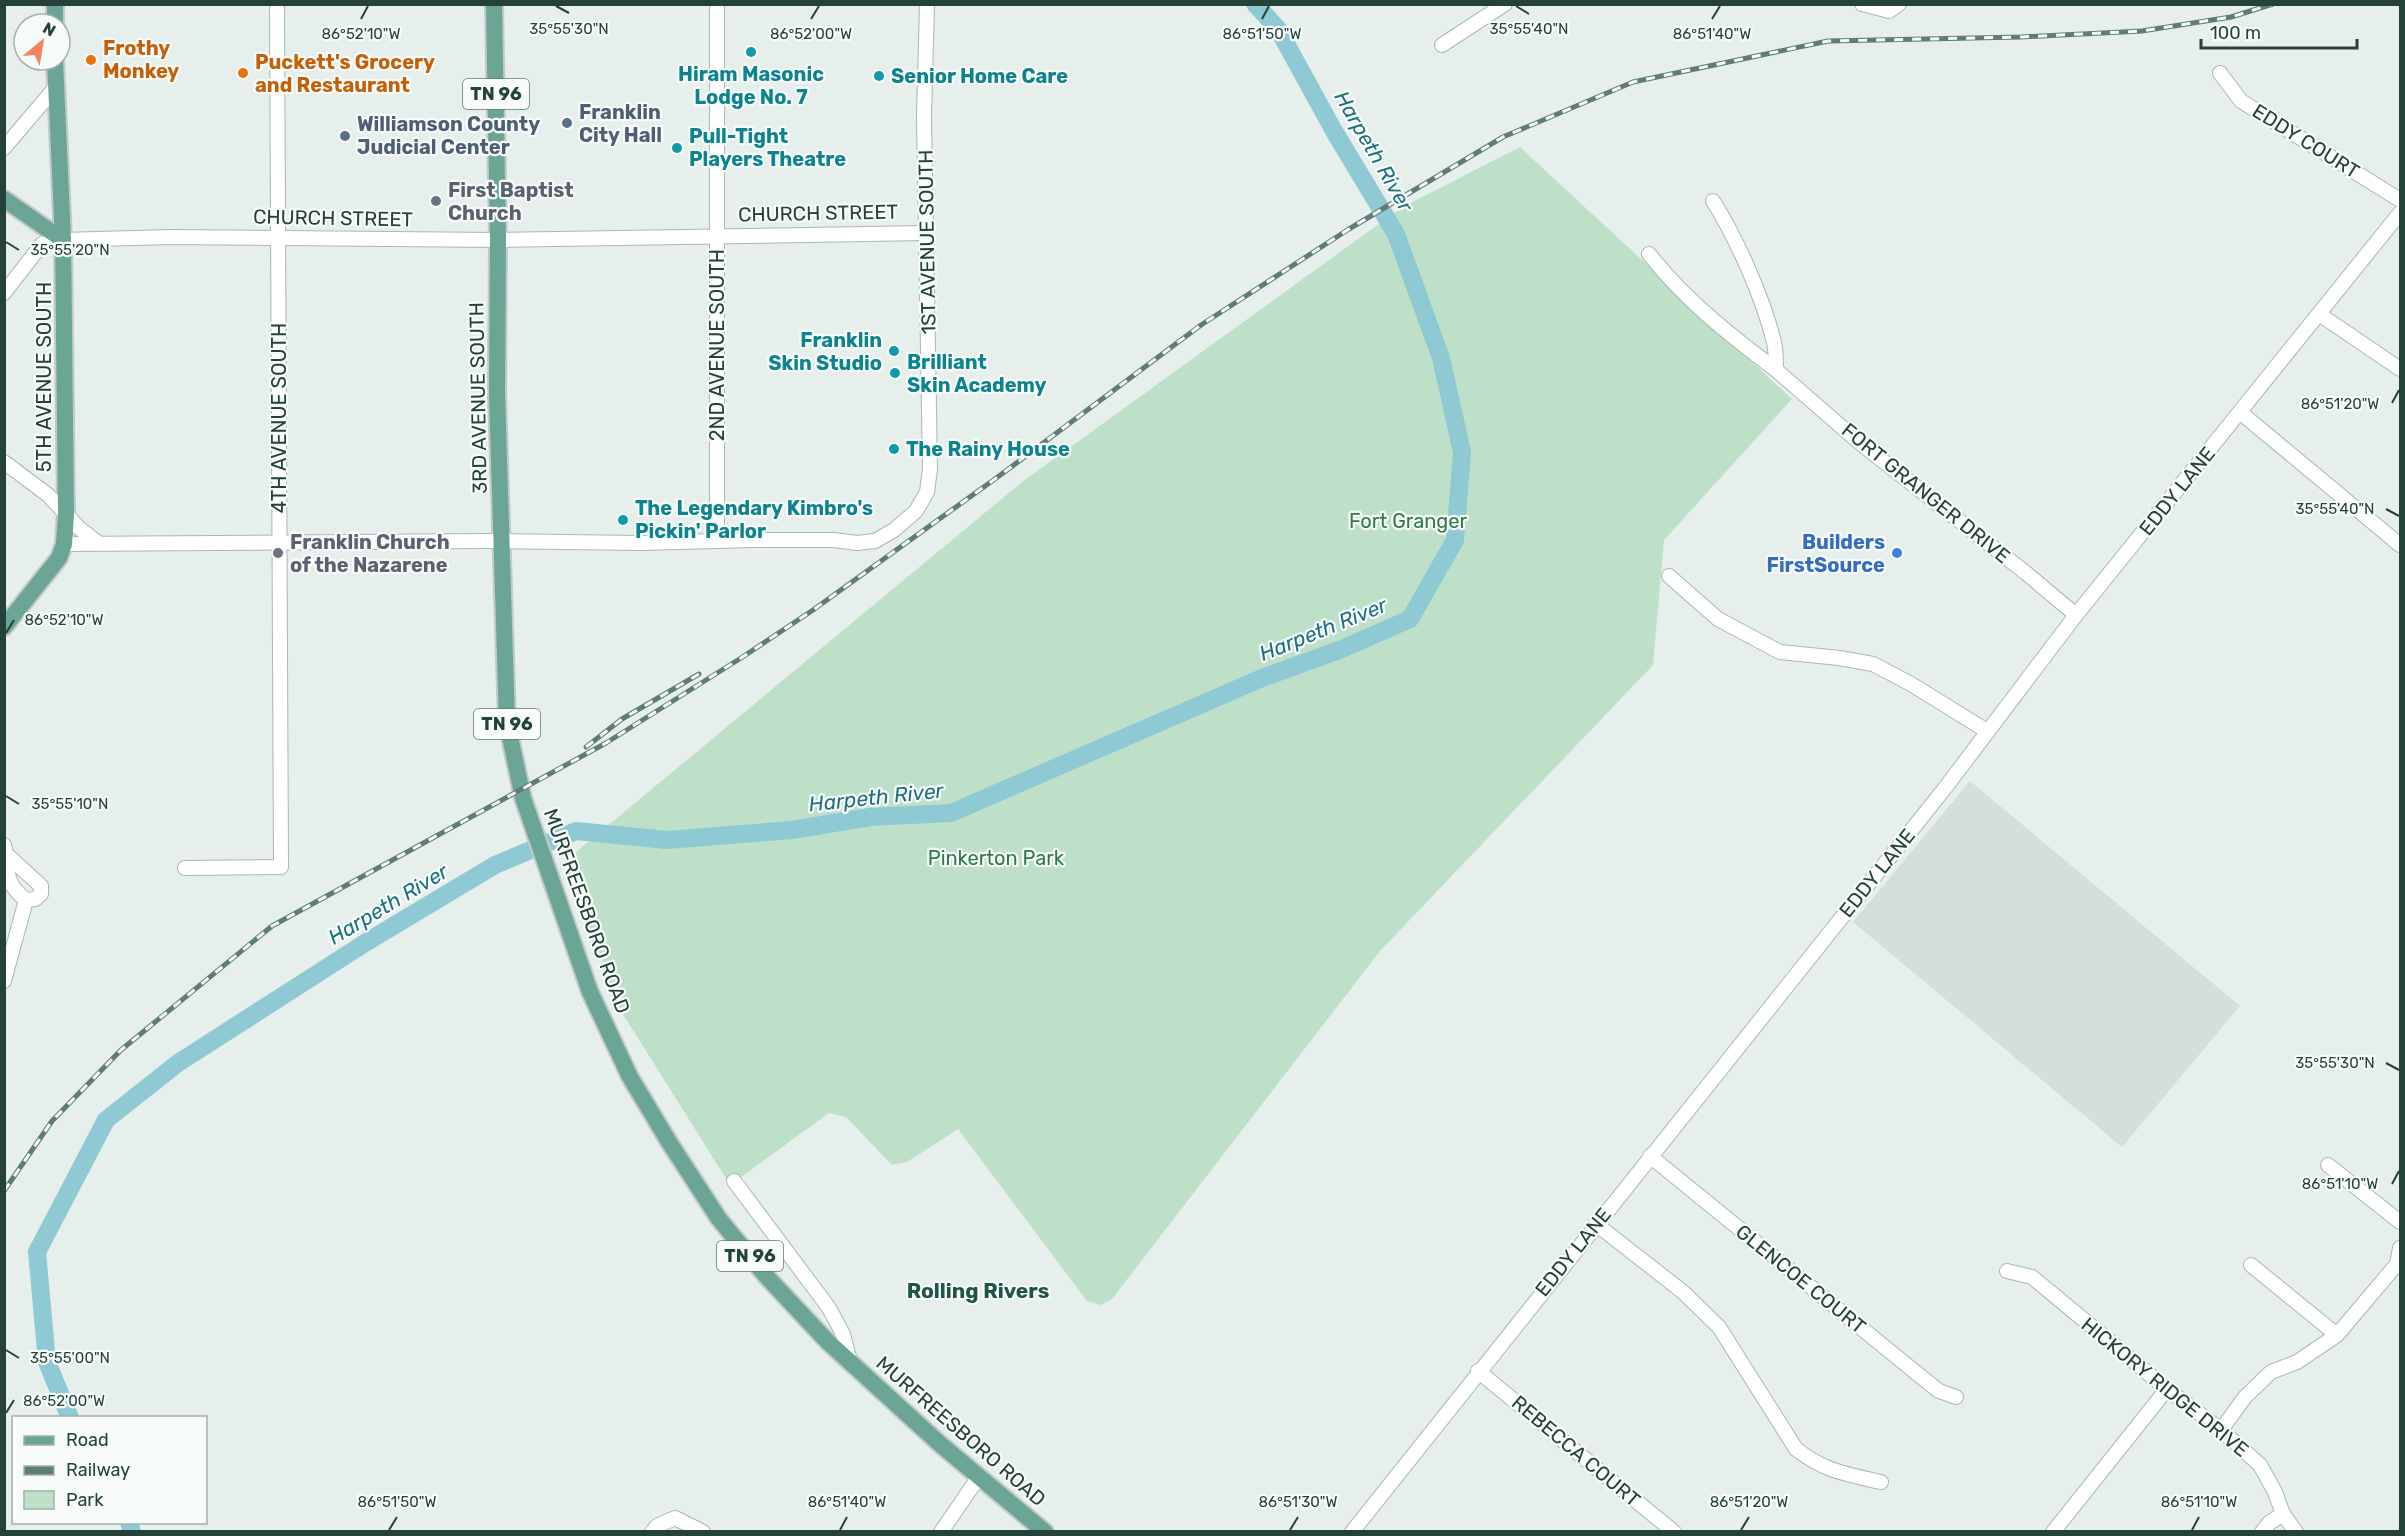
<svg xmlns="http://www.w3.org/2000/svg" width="2405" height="1536" viewBox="0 0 2405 1536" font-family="Rubik,sans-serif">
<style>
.built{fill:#d4dfda}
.green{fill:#bfe0c8}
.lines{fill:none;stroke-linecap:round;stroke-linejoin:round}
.river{stroke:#8ec9d4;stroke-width:18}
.minor-casing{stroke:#a8b8b2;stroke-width:16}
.major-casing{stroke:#c2cac8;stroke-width:20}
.minor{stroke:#fff;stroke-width:14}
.major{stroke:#6aa596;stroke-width:16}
.rail-casing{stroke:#5f7d75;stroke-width:5}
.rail{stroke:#f7fbf9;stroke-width:3;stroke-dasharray:9;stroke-linecap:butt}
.ticks{fill:none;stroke:#24423a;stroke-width:2}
.culture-dot{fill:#0f9aa8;stroke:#f7fbf9;stroke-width:2}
.food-dot{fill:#e8710a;stroke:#f7fbf9;stroke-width:2}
.service-dot{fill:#5c6f8a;stroke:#f7fbf9;stroke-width:2}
.worship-dot{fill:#6b7280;stroke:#f7fbf9;stroke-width:2}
.shop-dot{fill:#3f7fe0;stroke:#f7fbf9;stroke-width:2}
.labels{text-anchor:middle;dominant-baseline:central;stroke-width:4.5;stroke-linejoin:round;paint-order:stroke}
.shield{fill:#f7fbf9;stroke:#637a73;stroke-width:1.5}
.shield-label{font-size:18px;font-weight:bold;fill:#24423a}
.food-label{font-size:20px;font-weight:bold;fill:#c56008;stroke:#f7fbf9;text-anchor:start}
.culture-label{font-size:20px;font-weight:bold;fill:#0d838f;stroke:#f7fbf9;text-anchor:start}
.service-label{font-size:20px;font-weight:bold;fill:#4e5e75;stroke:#f7fbf9;text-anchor:start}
.street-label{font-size:20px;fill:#24423a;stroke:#f7fbf9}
.worship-label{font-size:20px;font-weight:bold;fill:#5b616d;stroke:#f7fbf9;text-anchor:start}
.park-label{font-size:20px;fill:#2d7a4b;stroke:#f7fbf9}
.shop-label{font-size:20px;font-weight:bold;fill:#366cbe;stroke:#f7fbf9;text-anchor:end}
.water-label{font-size:21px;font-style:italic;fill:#1c6f80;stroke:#f7fbf9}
.neighbourhood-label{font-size:21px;font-weight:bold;fill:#1f5548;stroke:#f7fbf9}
.ticks-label{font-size:15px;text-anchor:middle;fill:#24423a;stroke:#f7fbf9;stroke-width:4.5;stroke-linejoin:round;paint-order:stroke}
</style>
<rect width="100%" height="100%" fill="#e6efeb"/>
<!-- built -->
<path class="built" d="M1970,781L2240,1006L2122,1147L1853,922Z"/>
<!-- green -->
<path class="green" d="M1520,147L1792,399L1664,540L1653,665L1380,951L1112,1299L1101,1305L1087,1301L958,1129L907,1162L892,1165L846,1117L829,1113L730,1185L621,1011L565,861L1022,482L1401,208Z"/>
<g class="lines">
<!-- river -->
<g class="river">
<path d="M70,1418L47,1362L37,1252L106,1120L178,1063L365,943L495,865L576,831L667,840L792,830L870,817L951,813L1262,678L1342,649L1410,619L1455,540L1462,452L1441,358L1396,234L1334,131L1278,29L1255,4"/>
<path d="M129,1522L132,1532"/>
</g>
<!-- minor casing -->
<g class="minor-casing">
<g id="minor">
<path d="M717,4V541"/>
<path d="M1862,4L1889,11L1899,4"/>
<path d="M1442,45L1505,4"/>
<path d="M2220,73L2241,101L2400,200"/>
<path d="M4,148L55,88"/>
<path d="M1713,201C1737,239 1763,298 1774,342C1776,351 1776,361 1776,370L1860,443L2026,573L2076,615"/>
<path d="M1649,254C1685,300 1730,335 1776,370"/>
<path d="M4,293L42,244L63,240L169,237L498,240L926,233"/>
<path d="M2319,314L2400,369"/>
<path d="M2241,413L2400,545"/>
<path d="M4,462L48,495L79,528L97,542"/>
<path d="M64,544L484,541L641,543L753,540H833L857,543L875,541L894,530L916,511L927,492L930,469L924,117L927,4"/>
<path d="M1669,576L1718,619L1780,652L1839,658L1873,664L1911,684L1987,731"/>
<path d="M4,845C10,871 2,881 26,900L35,899L41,894V886L6,854"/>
<path d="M185,868L281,867L277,4"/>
<path d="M4,981L26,900"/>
<path d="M1650,1156L1925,1380L1939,1391L1956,1397"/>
<path d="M2328,1165L2400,1222"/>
<path d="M734,1181L829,1308L843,1334L850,1362"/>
<path d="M1596,1224L1683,1292L1719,1327L1796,1449C1824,1471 1846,1474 1881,1482"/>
<path d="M2251,1265L2337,1335"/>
<path d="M2007,1271L2032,1277L2167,1389L2221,1430L2260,1465L2275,1492L2283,1514L2296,1532"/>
<path d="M1478,1371L1674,1532"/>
<path d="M2221,1430L2245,1397L2271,1372L2297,1362L2337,1335L2397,1264L2400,1248"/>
<path d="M652,1532L657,1526L675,1518L703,1532"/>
<path d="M941,1532L978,1478"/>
<path d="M1352,1532L1945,788L2076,615L2400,213"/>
<path d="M2053,1532L2167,1389"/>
<path d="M2262,1532L2269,1523L2283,1514"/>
</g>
</g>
<!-- major casing -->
<g class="major-casing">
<g id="major">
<path d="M55,4V24"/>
<path d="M494,4L498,240L497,394L507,723L523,798L590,992L630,1077L669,1142L719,1219L766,1276L827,1341L940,1444L1045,1532"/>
<path d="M4,199L63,240"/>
<path d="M4,627L59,558L64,544L66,514L63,240L55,60"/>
</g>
</g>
<!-- minor -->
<use href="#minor" class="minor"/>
<!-- major -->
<use href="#major" class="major"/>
<!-- rail casing -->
<g class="rail-casing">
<g id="rail">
<path d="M586,747L622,719L699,674"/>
<path d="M4,1191L52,1121L121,1050L272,926L606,743L741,658L813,610L999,476L1201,325L1349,229L1503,137L1633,82L1828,41L2021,37L2142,31L2231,17L2273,4"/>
</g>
</g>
<!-- rail -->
<use href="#rail" class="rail"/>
</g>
<!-- ticks -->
<path class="ticks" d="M556,6L569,13M1516,6L1529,14M361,19L368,6M811,19L819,6M1262,19L1269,6M1712,19L1720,6M6,242L19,250M2392,403L2399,390M2386,509L2399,516M6,633L14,620M6,796L19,804M2386,1063L2399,1070M2392,1184L2399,1171M6,1350L19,1358M6,1413L14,1400M389,1530L397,1517M840,1530L847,1517M1290,1530L1298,1517M1741,1530L1749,1517M2192,1530L2199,1517"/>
<!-- markers -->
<g class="culture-dot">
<circle cx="751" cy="52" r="6"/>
<circle cx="879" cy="76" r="6"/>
<circle cx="677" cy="148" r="6"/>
<circle cx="894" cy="351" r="6"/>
<circle cx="895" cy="373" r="6"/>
<circle cx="894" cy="449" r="6"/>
<circle cx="623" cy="520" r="6"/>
</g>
<g class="food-dot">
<circle cx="91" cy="60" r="6"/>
<circle cx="243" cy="73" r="6"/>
</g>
<g class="service-dot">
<circle cx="567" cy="123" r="6"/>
<circle cx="345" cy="136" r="6"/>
</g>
<g class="worship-dot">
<circle cx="436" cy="201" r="6"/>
<circle cx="278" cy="553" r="6"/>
</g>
<circle class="shop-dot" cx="1897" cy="553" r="6"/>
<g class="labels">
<!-- shield labels -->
<g class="shield">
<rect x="463" y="79" width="66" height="30" rx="4.5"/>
<rect x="474" y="709" width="66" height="30" rx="4.5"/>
<rect x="717" y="1241" width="66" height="30" rx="4.5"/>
</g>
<g class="shield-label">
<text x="496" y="94">TN 96</text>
<text x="507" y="724">TN 96</text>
<text x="750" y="1256">TN 96</text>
</g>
<!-- food labels -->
<g class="food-label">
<text x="103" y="48">Frothy<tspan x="103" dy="23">Monkey</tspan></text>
<text x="255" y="62">Puckett's Grocery<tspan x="255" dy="23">and Restaurant</tspan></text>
</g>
<!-- culture labels -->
<g class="culture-label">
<text x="751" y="74" text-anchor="middle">Hiram Masonic<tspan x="751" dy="23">Lodge No. 7</tspan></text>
<text x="891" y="76">Senior Home Care</text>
<text x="689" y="136">Pull-Tight<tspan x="689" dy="23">Players Theatre</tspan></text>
<text x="882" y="340" text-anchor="end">Franklin<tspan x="882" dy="23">Skin Studio</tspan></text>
<text x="907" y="362">Brilliant<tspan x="907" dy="23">Skin Academy</tspan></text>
<text x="906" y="449">The Rainy House</text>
<text x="635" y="508">The Legendary Kimbro's<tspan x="635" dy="23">Pickin' Parlor</tspan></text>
</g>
<!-- service labels -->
<g class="service-label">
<text x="579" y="112">Franklin<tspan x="579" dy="23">City Hall</tspan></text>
<text x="357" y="124">Williamson County<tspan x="357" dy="23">Judicial Center</tspan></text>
</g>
<!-- street labels -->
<g class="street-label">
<text transform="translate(2306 141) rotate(32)">EDDY COURT</text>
<text transform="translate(818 213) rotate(-1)">CHURCH STREET</text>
<text transform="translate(333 218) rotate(1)">CHURCH STREET</text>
<text transform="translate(927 242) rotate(-91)">1ST AVENUE SOUTH</text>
<text transform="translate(717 345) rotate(-90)">2ND AVENUE SOUTH</text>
<text transform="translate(44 377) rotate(-90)">5TH AVENUE SOUTH</text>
<text transform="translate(478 398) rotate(-91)">3RD AVENUE SOUTH</text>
<text transform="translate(279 418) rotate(-90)">4TH AVENUE SOUTH</text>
<text transform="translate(2177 491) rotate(-51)">EDDY LANE</text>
<text transform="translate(1926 493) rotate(39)">FORT GRANGER DRIVE</text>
<text transform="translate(1877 873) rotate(-51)">EDDY LANE</text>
<text transform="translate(587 911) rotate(70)">MURFREESBORO ROAD</text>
<text transform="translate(1573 1252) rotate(-51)">EDDY LANE</text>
<text transform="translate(1801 1279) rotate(39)">GLENCOE COURT</text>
<text transform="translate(2165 1387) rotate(39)">HICKORY RIDGE DRIVE</text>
<text transform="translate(961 1431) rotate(41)">MURFREESBORO ROAD</text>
<text transform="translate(1576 1451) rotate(40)">REBECCA COURT</text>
</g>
<!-- worship labels -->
<g class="worship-label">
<text x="448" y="190">First Baptist<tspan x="448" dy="23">Church</tspan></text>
<text x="290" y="542">Franklin Church<tspan x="290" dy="23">of the Nazarene</tspan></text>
</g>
<!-- park labels -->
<g class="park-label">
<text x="1408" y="521">Fort Granger</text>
<text x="996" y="858">Pinkerton Park</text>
</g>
<!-- shop labels -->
<g class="shop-label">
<text x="1885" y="542">Builders<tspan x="1885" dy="23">FirstSource</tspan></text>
</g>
<!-- water labels -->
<g class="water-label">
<text transform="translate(1374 151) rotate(60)">Harpeth River</text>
<text transform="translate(1323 629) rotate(-22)">Harpeth River</text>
<text transform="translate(876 797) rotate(-6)">Harpeth River</text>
<text transform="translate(388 904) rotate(-31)">Harpeth River</text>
</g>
<!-- neighbourhood labels -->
<g class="neighbourhood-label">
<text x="978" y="1290">Rolling Rivers</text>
</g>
</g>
<g class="ticks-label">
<text x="569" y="34">35°55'30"N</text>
<text x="1529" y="34">35°55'40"N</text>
<text x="361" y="39">86°52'10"W</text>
<text x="811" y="39">86°52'00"W</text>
<text x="1262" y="39">86°51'50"W</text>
<text x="1712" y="39">86°51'40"W</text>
<text x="70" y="255">35°55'20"N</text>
<text x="2340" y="409">86°51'20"W</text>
<text x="2335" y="514">35°55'40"N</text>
<text x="64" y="625">86°52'10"W</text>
<text x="70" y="809">35°55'10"N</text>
<text x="2335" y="1068">35°55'30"N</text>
<text x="2340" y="1189">86°51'10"W</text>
<text x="70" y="1363">35°55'00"N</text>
<text x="64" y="1406">86°52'00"W</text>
<text x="397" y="1507">86°51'50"W</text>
<text x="847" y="1507">86°51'40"W</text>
<text x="1298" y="1507">86°51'30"W</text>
<text x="1749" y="1507">86°51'20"W</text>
<text x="2199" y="1507">86°51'10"W</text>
</g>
<!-- border -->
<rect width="2405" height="1536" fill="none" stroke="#24423a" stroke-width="12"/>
<!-- legend -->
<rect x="12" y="1416" width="195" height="108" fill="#f7fbf9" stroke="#a3b1ad" stroke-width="1.5"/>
<rect x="24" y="1436" width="30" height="9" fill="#6aa596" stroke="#a3b1ad" stroke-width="1.5"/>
<text x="66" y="1446" font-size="18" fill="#24423a">Road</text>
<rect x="24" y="1466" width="30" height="9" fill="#5f7d75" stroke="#a3b1ad" stroke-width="1.5"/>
<text x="66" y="1476" font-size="18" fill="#24423a">Railway</text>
<rect x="24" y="1491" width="30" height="18" fill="#bfe0c8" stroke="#a3b1ad" stroke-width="1.5"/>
<text x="66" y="1506" font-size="18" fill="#24423a">Park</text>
<!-- north arrow -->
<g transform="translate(42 42) rotate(30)"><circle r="28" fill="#f7fbf9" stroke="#a3b1ad" stroke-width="1.5"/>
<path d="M0-4.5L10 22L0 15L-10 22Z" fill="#f4845f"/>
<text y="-9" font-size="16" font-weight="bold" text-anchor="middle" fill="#24423a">N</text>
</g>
<!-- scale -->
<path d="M2201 39v9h156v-9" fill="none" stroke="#24423a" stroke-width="3"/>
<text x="2210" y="39" font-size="18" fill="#24423a" stroke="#f7fbf9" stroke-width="4.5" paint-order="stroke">100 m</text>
</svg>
